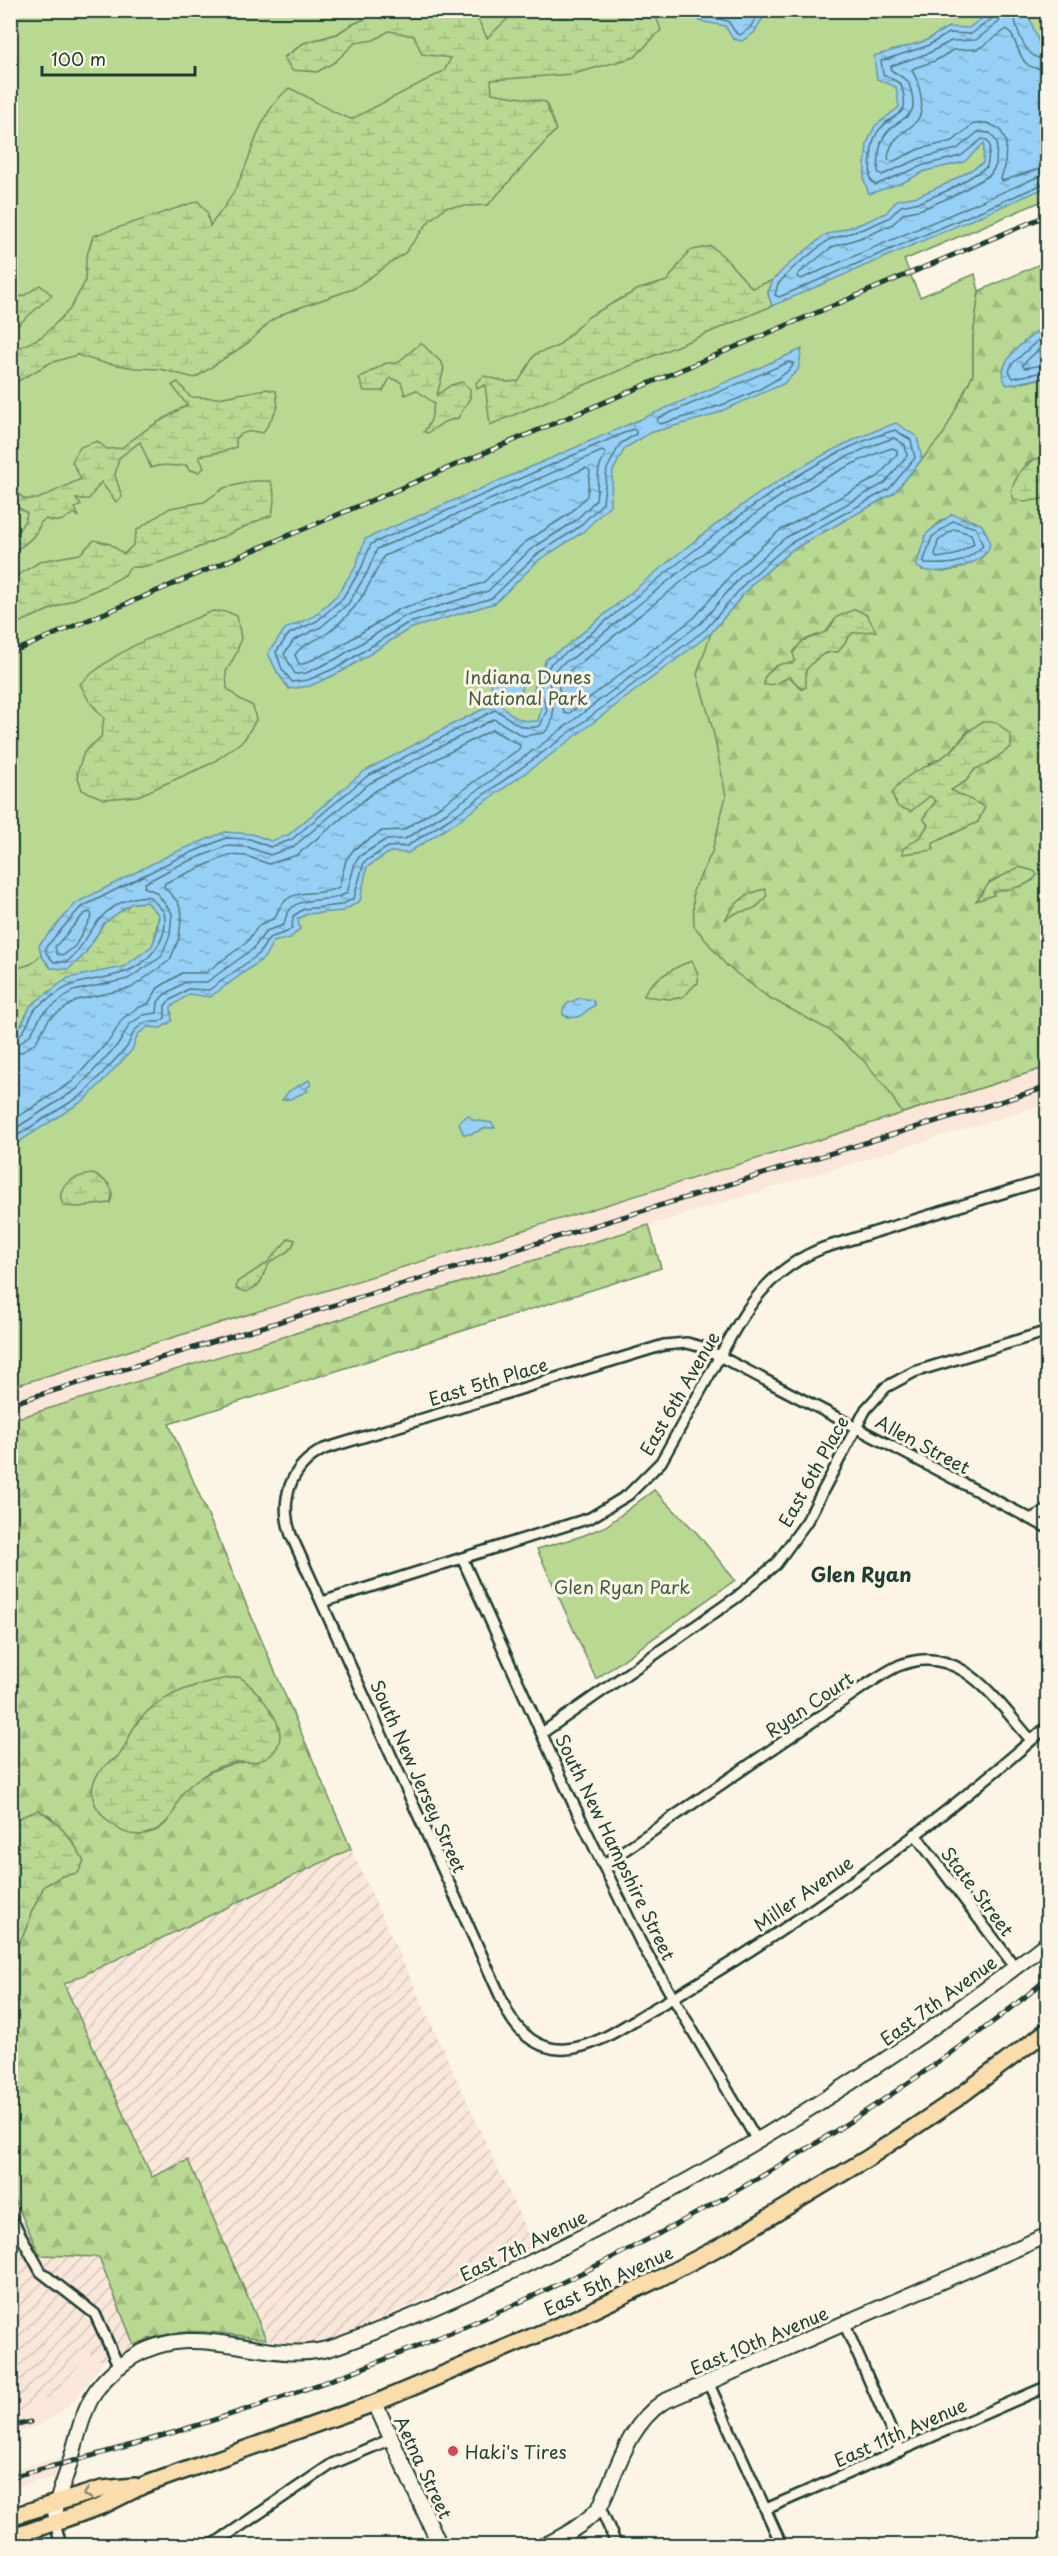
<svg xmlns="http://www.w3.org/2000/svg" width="1058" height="2556" viewBox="0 0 1058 2556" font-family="'Playpen Sans',sans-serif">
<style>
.built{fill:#fae7da}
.industrial{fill:url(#industrial-furrows)}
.green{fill:#b9d992;stroke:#6c8b63;stroke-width:1.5}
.forest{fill:url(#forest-firs);stroke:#6c8b63;stroke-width:1.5;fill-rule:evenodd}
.wetland{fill:url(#wetland-marsh);stroke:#6c8b63;stroke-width:1.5}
.water{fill:url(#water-ripples);stroke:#6795a8;stroke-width:1.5}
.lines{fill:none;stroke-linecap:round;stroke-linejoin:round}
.shore{stroke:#4f7882;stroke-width:1.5}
.street-casing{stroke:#1f3d34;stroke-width:14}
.secondary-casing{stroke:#1f3d34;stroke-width:18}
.primary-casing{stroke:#1f3d34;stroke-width:20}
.street{stroke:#fcf5e5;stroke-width:9}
.secondary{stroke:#fcf5e5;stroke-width:14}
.primary{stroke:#fbddab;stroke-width:15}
.rail-casing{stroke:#1f3d34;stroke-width:5}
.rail{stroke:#fcf5e5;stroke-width:3;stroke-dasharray:9;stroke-linecap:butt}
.oneway{stroke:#82856a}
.poi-dot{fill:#d1495b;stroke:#fcf5e5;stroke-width:2}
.labels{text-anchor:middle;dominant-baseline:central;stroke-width:6;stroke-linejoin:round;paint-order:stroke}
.park-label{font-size:18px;fill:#3e5c47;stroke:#fcf5e5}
.street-label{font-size:18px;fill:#1f3d34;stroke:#fcf5e5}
.poi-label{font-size:18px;fill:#1f3d34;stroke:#fcf5e5;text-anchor:start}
.neighbourhood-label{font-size:20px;font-weight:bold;fill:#1f3d34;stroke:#fcf5e5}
</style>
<defs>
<pattern id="industrial-furrows" width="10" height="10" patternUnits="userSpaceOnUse" patternTransform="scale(1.5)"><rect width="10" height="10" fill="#fae7da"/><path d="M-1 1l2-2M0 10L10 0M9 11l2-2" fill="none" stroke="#d6c7bc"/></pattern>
<pattern id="forest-firs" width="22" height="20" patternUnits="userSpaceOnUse" patternTransform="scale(1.5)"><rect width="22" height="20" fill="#b9d992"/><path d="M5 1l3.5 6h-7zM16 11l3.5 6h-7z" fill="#9fbb7e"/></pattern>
<pattern id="wetland-marsh" width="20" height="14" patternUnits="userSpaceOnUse" patternTransform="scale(1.5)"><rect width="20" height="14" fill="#b9d992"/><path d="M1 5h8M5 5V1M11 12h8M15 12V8" fill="none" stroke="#9fbb7e"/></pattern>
<pattern id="water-ripples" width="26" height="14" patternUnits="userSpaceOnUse" patternTransform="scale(1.5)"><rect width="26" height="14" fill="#97d0f6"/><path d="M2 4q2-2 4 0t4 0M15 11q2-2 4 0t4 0" fill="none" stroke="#7baac8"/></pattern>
</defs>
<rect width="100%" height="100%" fill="#fcf5e5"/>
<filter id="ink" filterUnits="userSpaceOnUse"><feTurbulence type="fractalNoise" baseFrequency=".0167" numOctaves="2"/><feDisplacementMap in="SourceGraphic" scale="12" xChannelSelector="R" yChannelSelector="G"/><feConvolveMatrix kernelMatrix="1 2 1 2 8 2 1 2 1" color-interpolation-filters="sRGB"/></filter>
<g filter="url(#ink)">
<!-- built -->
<g class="built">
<path d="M1047,1067V1104L11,1420V1387L828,1137Z"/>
<path d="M89,2354L103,2362L76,2398L61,2412L39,2425L11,2436V2414L40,2403L55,2393Z"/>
<path d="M60,2457L57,2477L11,2488V2470Z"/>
</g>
<!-- industrial -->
<g class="industrial">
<path d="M351,1849L535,2249L513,2261L328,2341L302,2345L266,2339L188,2161L152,2177L64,1984Z"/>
<path d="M10,2192L40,2255L99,2257L134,2345L103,2362L89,2354L55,2393L40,2403L11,2414Z"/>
</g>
<!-- green -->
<g class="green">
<path d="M11,11H383L351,25L337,34L304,43L284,57L402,11H1047V199L904,260L920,297L975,274L979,291L973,338V374L963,394L1047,1067L828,1137L11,1387Z"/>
<path d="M654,1490L697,1533L735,1580L596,1679L537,1549L582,1536L606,1526Z"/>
</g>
<!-- forest -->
<g class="forest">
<path d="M1047,261V324L1007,361L1003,370L1022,383L1047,377V454L1026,463L1024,501L1047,498V1067L902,1113L887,1089L865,1062L829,1030L768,997L727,966L694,926L693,891L712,852L726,796L713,730L697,674L711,633L752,584L793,549L894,493L944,433L973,374V338L979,291ZM944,519L960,568L944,572L922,570L918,558C929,537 923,534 944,519ZM837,617L852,633L832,651L818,657L805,670L801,689L790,677L802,641L826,632ZM969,729L987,764L975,769L966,781L950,790L978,822L933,843L903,849L921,836L928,825L923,818L936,801L930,795L911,811L929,763C948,758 957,744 969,729ZM1019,868L1033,880L1022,886L993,892L989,883Z"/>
<path d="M649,1225L661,1268L169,1424L351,1849L64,1984L152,2177L188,2160L266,2339C215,2333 183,2323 134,2345L99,2257L40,2255L11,2192V1955L27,1929L31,1913L44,1886L62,1876L77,1872L51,1817L39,1811L11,1821V1420ZM136,1725L256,1761C230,1763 208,1769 187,1787C178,1796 177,1806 171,1816C160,1835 141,1836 122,1831L106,1765L120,1755Z"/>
</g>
<!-- wetland -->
<g class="wetland">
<path d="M383,11H425V13L430,11H474L487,38L517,10L654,11L661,30L635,57L573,74L491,80L492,93L546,102L556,130L488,205L446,207L430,220L405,253L353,289L287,312L272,320L248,343L195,378L160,369L135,368L100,362L77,355L50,363L11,385V352L43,336L70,309L85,282L86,259L93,236L198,201L207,212L210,226C217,216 226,206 232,195C254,158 254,118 289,88C311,97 330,113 352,119L444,71L451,58L422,54L414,36L389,31L374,40L355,43L335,62L317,72L292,70L284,58L304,43L337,34L351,25Z"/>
<path d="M711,246L723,256L752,288L773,280L768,293L772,306L490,425L485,385L477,389L476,383L484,376L507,382L519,381L535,354L558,346L588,317L613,303L639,289L667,281L689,251Z"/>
<path d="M40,285L52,295L18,325L11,323V300L25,295Z"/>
<path d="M421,343L442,363L444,369L437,395L451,385L462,382L470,389V398L458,418L444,422L428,433L424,432L431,420L434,403L416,390L405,395L401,382L390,378L383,391H364L359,378L386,363H397Z"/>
<path d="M178,382L190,397L218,398L266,389L276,391L278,407L263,433C254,430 243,431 236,438V447C224,453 212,453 199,456L204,468L199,472L189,470L186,465C173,468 164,462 151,468L140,442L119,458L115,475L122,497L116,502L101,482L89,499H76L81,505L75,508L79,517L74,513C64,520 58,524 46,519L41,522C37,536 26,544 14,551L11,549C10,534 26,527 27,513L13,504L11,506V479L17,477V492L24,499H38L81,479L72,462L80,447L97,441L107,449L121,448L150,427L187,405L172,385Z"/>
<path d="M1047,454V498L1024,502L1014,499L1011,492C1017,471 1027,461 1047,454Z"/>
<path d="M253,481H270C276,491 274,504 272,515C240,527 159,571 130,567L125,575L103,587L11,626V574L15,577L41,561L80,554L94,540L110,544L124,554L133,545L137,530L170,508L204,502L224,488Z"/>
<path d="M855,609L867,615L876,631L852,633L838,652C823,650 815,660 806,670V687L802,689L790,677L775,684L764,685V678C773,667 778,662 793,663L795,660L793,653L802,641L826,632L837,617Z"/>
<path d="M213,611L228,612L237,616L241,638L237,652L226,672L227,688L238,698L253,706L256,720L244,740L212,763L138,796L104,799L82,790L77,774L84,752L101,737L104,718L89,701L80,684C118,647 164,632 213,611Z"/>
<path d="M982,722H996L1011,735V747L987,764L975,769L966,781L951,790L985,807L978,822L933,843V850L902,854L903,849L921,836L928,825L923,818L936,801L930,796L911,811L898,807L892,794C907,768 931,769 952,750C964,739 967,730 982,722Z"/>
<path d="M1019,867L1034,871L1037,875C1028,888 1007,889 993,892L994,895L976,901L989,883Z"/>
<path d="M765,889L767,895C751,919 744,904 725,920C734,903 745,893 765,889Z"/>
<path d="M147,902L159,915L153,946L123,967L68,979L31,1005L22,1024L11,1034V970L31,964L41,955L51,968L85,954L104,923L132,903Z"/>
<path d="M692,961L698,974V983C691,986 690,992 684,996C674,1002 655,997 644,996C646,982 679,965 692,961Z"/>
<path d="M93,1174C106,1180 117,1187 110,1203L78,1207L64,1206C52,1186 76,1175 93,1174Z"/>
<path d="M289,1238L295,1240C291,1254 281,1254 271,1262C264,1268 264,1278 259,1284C257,1287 250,1289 247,1292L236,1289L237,1282L267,1263Z"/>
<path d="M240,1677C256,1689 265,1701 275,1718C286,1738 278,1758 254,1762C247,1763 239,1761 232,1763C216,1766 199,1777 188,1787C178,1796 177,1809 170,1818C157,1834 135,1841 117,1828C93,1811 81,1788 106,1765C110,1761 117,1759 120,1754C127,1746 129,1734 135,1726C157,1693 204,1680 240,1677Z"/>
<path d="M39,1810C59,1822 73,1840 84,1861L78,1873L62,1876L44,1886L31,1913L27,1929L11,1955V1821Z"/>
</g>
<!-- water -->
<g class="water">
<path d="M695,11V10L767,11L754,33L742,41L733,39L725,26L700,21Z"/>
<path d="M991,11H1027L1040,46L1047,42V187L772,306L768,293L773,280L789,264L825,235L863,223L886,213L897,200L918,196L948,183L983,163L984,143L964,162L925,171L904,182L869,194L864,180L867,143L875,126L899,107L896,87L877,79L874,56L925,41L948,27L969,28Z"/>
<path d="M1047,324V377L1007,385C990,362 1032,336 1047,324Z"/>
<path d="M802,349L798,370L783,384L710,416L650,433L625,448L613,471L610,505L583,532L539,560L495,603L409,629L343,671L310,686L289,689L277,672L268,653L285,629L314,616L337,595L356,566L365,539Z"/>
<path d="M896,423L917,437L922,459L894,493L793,549L752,584L711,633L549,756L455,823L408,853L390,852L367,867L360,901L343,911L307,914L298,919L300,929L290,938L273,942L264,958L210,997L189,994L171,1007L172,1021L161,1028L148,1027L138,1034L132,1050L86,1099L11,1147V1034L22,1024L31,1005L68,978L123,967L152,946L157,932L159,915L147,902L132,903L104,923L85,954L69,969L51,968L41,955L39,945L76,903L171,854L225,832L252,834L271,841L288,835L363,772L455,723L498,702C511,715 519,723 538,721L541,709L534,689L546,659L565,647C668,564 769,467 896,423Z"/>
<path d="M952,514L981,524C985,530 993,542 988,550C978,567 931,579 916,566L926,534Z"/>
<path d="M501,670L514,674L522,681V691L516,696H502L492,691L491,680L494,673Z"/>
<path d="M580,998L593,1000L595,1005C582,1013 579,1022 563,1015V1009L568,1003Z"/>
<path d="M309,1080L311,1085L306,1088L308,1091L290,1099L282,1100L289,1091Z"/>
<path d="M468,1115L473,1120L492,1123L495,1128H486L471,1134H463L459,1123Z"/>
</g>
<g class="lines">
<!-- shore -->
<g class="shore">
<path d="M701,10L705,16L728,21L736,33L740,35L750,28L760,10"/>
<path d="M995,10L993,18L971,34L949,33L927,46L881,61L883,74L901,84C911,120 898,108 880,129C869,141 871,164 870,179L875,185L924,165L961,156L982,139L987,140L990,146L987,167L951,189L920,202L901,206L889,218L866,228L828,240L793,268L778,284L775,295L779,297L1048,182"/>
<path d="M1003,10L999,22L976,40L951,41L929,53L891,66V70L908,81C923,123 902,112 885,135C878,145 879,160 878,172L882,175L921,158L957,149L978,132L990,133L997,142L996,165L990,175L953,196L922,209L904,213L893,224L869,235L832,247L798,274L797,277L801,279L1040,176L1048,175"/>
<path d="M1014,10C1015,28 1026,64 1048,58"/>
<path d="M1048,68C1015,73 1022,43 1007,29L978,49L953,50L935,61L914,68L912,71C918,79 919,87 921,97C927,135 891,124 888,159L892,162L919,149L953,141L973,124L987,123L1000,129L1006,142L1005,167L1001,178L1002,181L1048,166"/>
<path d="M1048,331L1012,364L1009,371L1013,378L1048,371"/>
<path d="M1048,341L1022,365L1025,368L1048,364"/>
<path d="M789,362L793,363L792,367C766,394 697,414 660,424L657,422L658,418Z"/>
<path d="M633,429L636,431V434L620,444L607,469L603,503L579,527L535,556L492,598L406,624L340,666L308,680L292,682L282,669L276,652L289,634L317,621L342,599L361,569L371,544Z"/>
<path d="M892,448L897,450V454L879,476L779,531L736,569L695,617L580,705L568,714L564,713C559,683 550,684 579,664C631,623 682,580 734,541C783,504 834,467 892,448Z"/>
<path d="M602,451L606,454L599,468L596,500L575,521L530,550L488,591L403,617L336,659L306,673L295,674L284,654L294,640L321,627L348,604L367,573L377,549Z"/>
<path d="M586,468L590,471L587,496L569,514L524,543L483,583L399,609L332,651L303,664H299L295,655C303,642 318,641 329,632C361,606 366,590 384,556Z"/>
<path d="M953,521L976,528L983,546C962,565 951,565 925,564L924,560L932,537Z"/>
<path d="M954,529L971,534L974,544L955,555L937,558L935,555L938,541Z"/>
<path d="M90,912L92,916L75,946L64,955L57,954L55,947L84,914Z"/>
<path d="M10,1038C28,1036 27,1019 36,1008C42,1002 52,997 59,992C79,978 102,981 125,972C149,963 170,939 164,912L150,897C133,894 110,906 99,920C86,935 84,947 67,962H54L46,953V947L80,908L174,860L226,838L250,839L270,847L291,840L366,777L495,710C513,718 516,732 540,726L547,710L540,689L544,675L551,663L569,651C621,609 672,567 726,526C778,487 832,449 895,430L911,440L915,458L889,489L789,544L748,580L706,629L545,751L451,818L407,846L388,847L364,862L354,898L341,905L304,909L293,916L292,928L287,932L269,938L259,954L209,990L188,989L168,1002L165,1006V1018L159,1022H146L135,1030L127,1047L82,1095L10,1140"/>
<path d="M10,1045L20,1043L31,1034L42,1014L73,991L128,979L161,957L170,935L172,913L156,892L144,887L145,883L177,866L227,846L248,847L270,855L293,847L370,783L494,719L523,736L544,733C567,713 536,686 558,667C562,663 569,660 574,657C626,615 678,572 732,531C781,494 834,457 894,438L905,445L907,456L885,483L785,538L742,575L701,623L541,745L447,812L405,839L385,840L360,856L355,863L347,893C324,907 289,889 284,925L266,931L253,949L207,982H185L164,995L158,1002L157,1013L143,1015L129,1025L120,1042L77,1089L10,1132"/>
<path d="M10,1054L22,1052L36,1042L49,1019L77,1000L131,988L170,960L179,938L182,913L178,902L164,887L165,883L229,855L246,856L269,864L297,855L375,791L492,730L520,745L519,749L442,805L403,830L382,831L354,849L346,860L339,887C315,900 287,881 275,918L259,925L246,943L205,973H182L158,988L148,1004L137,1008L122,1019L112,1037L72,1082L10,1122"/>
</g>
<!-- street casing -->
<g class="street-casing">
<g id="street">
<path d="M1030,1519L1048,1510"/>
<path d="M1048,1528L702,1347L687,1343L664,1345L324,1449C290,1466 279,1500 291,1535L508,2013C520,2035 541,2051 566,2049C596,2047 624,2026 648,2012C787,1934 929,1831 1048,1726"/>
<path d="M462,1558L573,1803L641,1943L758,2142"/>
<path d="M322,1602L590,1518L628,1495L661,1462C678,1432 695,1401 712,1370C742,1317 762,1272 823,1248L1048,1179"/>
<path d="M542,1733L737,1597L776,1564L807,1521L866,1409L886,1387L914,1372L1048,1331"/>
<path d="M915,1834L1015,1967"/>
<path d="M603,1865L866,1685C876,1679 887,1671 898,1666C960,1640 996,1701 1031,1740"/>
<path d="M10,2216L41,2272L95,2314L119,2367"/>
<path d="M844,2323L900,2451"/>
<path d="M708,2382L782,2546"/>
<path d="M600,2507L617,2546"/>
<path d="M766,2509L1048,2386"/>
<path d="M55,2522L61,2546"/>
<path d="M211,2546L332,2464L391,2439"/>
<path d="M1044,2546L1048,2544"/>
</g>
</g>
<!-- secondary casing -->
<g class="secondary-casing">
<g id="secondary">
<path d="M375,2403L440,2546"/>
<path d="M55,2522C55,2502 62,2488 68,2469C83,2422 82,2391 128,2360C199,2313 268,2371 337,2346C429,2313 518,2270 605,2225C761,2144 909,2051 1048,1942"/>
<path d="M543,2546C564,2536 584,2525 600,2507C617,2471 628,2425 663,2402L1048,2235"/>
</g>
</g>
<!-- primary casing -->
<g class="primary-casing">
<g id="primary">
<path d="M10,2517L102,2489L135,2486"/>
<path d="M10,2538L102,2506L144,2485L375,2403L574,2319L660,2278L723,2245L868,2158L956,2099L1048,2030"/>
</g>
</g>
<!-- street -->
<use href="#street" class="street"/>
<!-- secondary -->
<use href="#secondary" class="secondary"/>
<!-- primary -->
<use href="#primary" class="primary"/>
<!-- rail casing -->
<g class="rail-casing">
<g id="rail">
<path d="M10,653L1048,215"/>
<path d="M10,1404L1048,1087"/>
<path d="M10,2427L30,2422"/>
<path d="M10,2477C292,2409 563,2300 810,2147C893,2095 973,2041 1048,1978"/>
</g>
</g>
<!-- rail -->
<use href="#rail" class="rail"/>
</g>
<!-- one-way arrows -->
<defs><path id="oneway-chevron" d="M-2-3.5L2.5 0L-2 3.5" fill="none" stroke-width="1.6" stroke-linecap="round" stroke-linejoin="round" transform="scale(1.5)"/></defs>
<use class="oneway" href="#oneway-chevron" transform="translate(87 2494) rotate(164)"/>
</g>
<!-- markers -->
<circle class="poi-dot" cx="453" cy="2451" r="6"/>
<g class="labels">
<!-- park labels -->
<g class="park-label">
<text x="528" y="676">Indiana Dunes<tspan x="528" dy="21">National Park</tspan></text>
<text x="622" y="1586">Glen Ryan Park</text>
</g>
<!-- street labels -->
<g class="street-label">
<text transform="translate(488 1381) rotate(-17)">East 5th Place</text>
<text transform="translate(679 1393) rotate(-60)">East 6th Avenue</text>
<text transform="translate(923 1444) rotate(28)">Allen Street</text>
<text transform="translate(813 1471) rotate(-61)">East 6th Place</text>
<text transform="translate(809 1704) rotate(-34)">Ryan Court</text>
<text transform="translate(419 1776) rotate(66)">South New Jersey Street</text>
<text transform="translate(616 1847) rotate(64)">South New Hampshire Street</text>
<text transform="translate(978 1891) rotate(53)">State Street</text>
<text transform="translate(803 1893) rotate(-35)">Miller Avenue</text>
<text transform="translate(938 2000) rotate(-36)">East 7th Avenue</text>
<text transform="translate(523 2245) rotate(-26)">East 7th Avenue</text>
<text transform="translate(608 2280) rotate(-25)">East 5th Avenue</text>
<text transform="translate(759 2340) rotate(-23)">East 10th Avenue</text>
<text transform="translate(900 2432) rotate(-24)">East 11th Avenue</text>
<text transform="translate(424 2467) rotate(65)">Aetna Street</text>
</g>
<!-- poi labels -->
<g class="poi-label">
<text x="465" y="2451">Haki's Tires</text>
</g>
<!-- neighbourhood labels -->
<g class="neighbourhood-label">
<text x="861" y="1574">Glen Ryan</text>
</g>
</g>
<!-- margin -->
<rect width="1058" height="2556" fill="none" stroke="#fcf5e5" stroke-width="36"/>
<rect x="18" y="18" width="1022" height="2520" fill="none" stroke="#1f3d34" stroke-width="2" filter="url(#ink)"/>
<!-- scale -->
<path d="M42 66v9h153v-9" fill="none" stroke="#1f3d34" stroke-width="3"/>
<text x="51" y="66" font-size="18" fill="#1f3d34" stroke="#fcf5e5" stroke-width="4.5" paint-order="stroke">100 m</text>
</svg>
